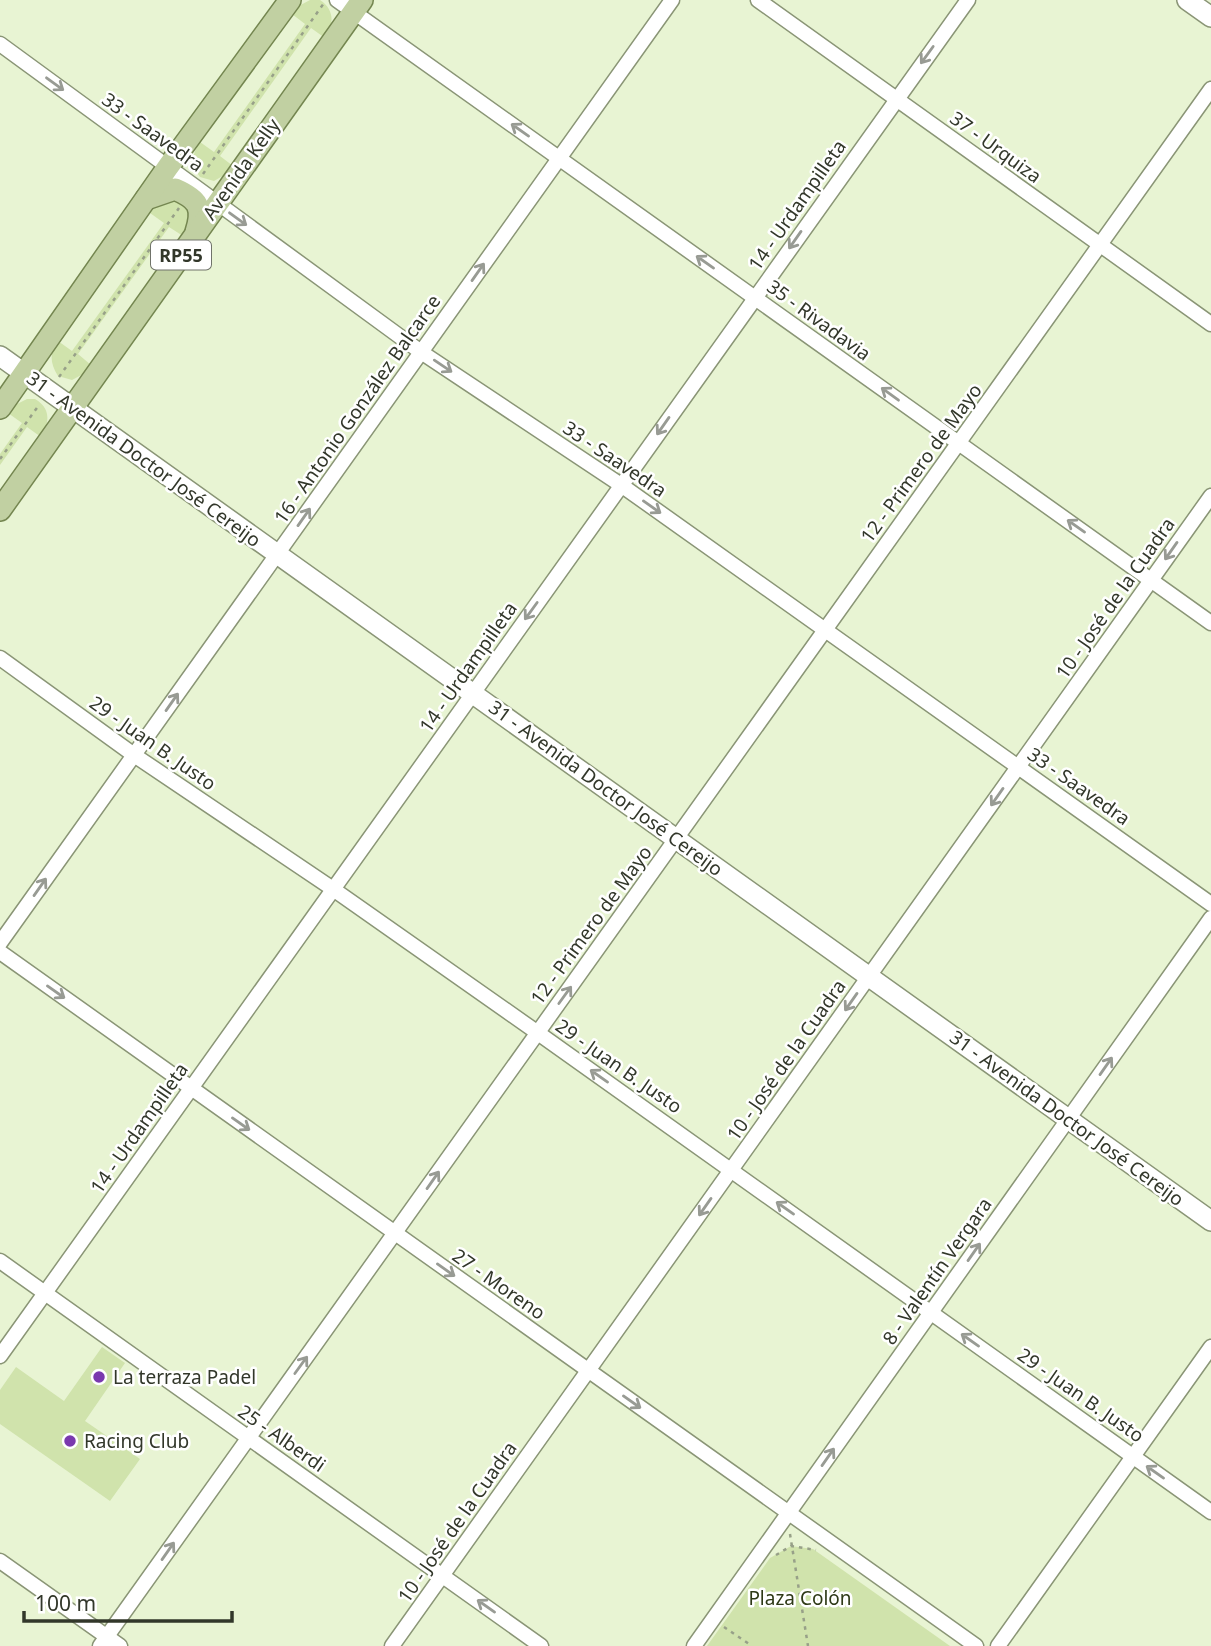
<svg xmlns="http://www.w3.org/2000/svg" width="1211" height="1646" viewBox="0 0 1211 1646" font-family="'Noto Sans',sans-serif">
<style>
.green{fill:#d0e3ac}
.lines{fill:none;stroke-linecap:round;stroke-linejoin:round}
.street-casing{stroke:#8a9576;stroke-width:17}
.secondary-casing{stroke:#8a9576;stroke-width:22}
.primary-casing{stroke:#748650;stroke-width:24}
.path{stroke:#97a088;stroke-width:2.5;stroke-dasharray:3.5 5;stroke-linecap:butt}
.street{stroke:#fff;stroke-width:14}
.secondary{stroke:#fff;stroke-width:19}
.primary{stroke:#c1d0a2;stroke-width:21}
.oneway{stroke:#989b94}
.poi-dot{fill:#7a39ae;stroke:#fff;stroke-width:2.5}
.labels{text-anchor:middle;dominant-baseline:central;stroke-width:5;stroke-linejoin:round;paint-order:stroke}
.shield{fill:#fff;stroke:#70736a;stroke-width:2}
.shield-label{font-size:18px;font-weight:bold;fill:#32372a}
.street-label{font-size:19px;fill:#32372a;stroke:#fff}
.poi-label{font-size:19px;fill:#32372a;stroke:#fff;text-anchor:start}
.park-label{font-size:19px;fill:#2e3916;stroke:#fff}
</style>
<rect width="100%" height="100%" fill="#e8f4d3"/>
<!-- green -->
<g class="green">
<path d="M310,0H320C335,10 334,24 325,38L311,28L220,156L233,166L228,173L214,181L200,177C191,165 191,155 200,142L214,152L305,24L292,14L297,7Z"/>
<path d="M177,198C194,212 192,218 183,236L169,227L78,354L91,365L87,372L72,380L58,376C50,363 49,353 58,341L72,351L164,223L150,213L155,206Z"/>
<path d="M27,399H35C51,408 50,423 41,437L27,427L0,465V454L22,423L8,413L13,406Z"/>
<path d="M102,1347L125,1363L85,1421L140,1459L110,1501L0,1424V1390L16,1367L64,1401Z"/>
<path d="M791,1546L813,1549L950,1646H707L770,1558Z"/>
</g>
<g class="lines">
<!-- street casing -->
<g class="street-casing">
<g id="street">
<path d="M337,0L1211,623"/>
<path d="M758,0L1211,324"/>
<path d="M0,44L421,352L621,485L1211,904"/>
<path d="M0,658L134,755L333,889L538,1033L1211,1512"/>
<path d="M0,943L672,0"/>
<path d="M0,952L976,1646"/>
<path d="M0,1261L541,1646"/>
<path d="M0,1356L968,0"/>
<path d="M0,1561L120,1646"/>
<path d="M100,1646L1211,89"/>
<path d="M392,1646L1211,496"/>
<path d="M694,1646L1211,918"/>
<path d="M998,1646L1211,1347"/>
</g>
</g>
<!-- secondary casing -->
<g class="secondary-casing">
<g id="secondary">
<path d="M1187,0L1211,17"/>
<path d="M0,356L1211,1221"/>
</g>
</g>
<!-- primary casing -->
<g class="primary-casing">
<g id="primary">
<path d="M146,199L175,189C198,199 204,207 196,232"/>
<path d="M0,408L168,167L290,0"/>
<path d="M0,510L362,0"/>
</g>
</g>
<!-- path -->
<g class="path">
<path d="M203,174L324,3"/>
<path d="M59,377L179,208"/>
<path d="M0,459L39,405"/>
<path d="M790,1534L808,1646"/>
<path d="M776,1555L791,1546L816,1550"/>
<path d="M724,1627L752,1646"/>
</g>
<!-- street -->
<use href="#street" class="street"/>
<!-- secondary -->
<use href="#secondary" class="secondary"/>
<!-- primary -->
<use href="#primary" class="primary"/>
</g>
<!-- one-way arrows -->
<defs><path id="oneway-shaft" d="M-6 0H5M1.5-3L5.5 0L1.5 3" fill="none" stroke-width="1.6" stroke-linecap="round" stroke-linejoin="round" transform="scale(1.75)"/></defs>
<g class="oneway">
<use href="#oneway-shaft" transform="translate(927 55) rotate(126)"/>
<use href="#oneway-shaft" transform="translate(55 84) rotate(36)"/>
<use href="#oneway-shaft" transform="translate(520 130) rotate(-145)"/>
<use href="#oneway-shaft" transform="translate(238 219) rotate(36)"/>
<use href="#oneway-shaft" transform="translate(795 240) rotate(125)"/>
<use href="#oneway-shaft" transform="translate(705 262) rotate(-145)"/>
<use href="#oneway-shaft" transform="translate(478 272) rotate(-55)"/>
<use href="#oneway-shaft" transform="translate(443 366) rotate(34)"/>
<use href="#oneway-shaft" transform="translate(890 394) rotate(-144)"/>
<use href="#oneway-shaft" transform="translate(663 426) rotate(125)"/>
<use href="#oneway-shaft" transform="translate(652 507) rotate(35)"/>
<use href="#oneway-shaft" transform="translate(304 517) rotate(-55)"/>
<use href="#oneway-shaft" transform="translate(1076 526) rotate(-145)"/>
<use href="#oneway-shaft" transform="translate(1171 551) rotate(125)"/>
<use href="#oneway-shaft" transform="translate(531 611) rotate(126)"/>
<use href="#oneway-shaft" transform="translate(172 702) rotate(-55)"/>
<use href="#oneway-shaft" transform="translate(997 797) rotate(125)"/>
<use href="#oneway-shaft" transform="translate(40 887) rotate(-55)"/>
<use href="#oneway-shaft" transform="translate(56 992) rotate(35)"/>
<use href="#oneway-shaft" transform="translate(565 995) rotate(-54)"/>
<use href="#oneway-shaft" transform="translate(851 1002) rotate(125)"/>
<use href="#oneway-shaft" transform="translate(1106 1066) rotate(-55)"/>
<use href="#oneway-shaft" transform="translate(599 1076) rotate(-145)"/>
<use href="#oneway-shaft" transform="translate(241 1124) rotate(35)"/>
<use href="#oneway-shaft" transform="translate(433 1180) rotate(-55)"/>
<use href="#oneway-shaft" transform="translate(705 1207) rotate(125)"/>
<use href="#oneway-shaft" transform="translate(785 1208) rotate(-145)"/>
<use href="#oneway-shaft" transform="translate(974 1252) rotate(-55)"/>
<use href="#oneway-shaft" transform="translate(446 1270) rotate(35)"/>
<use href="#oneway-shaft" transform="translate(970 1340) rotate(-145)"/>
<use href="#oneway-shaft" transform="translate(301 1365) rotate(-54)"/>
<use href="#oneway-shaft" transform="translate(632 1402) rotate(35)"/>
<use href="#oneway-shaft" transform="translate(828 1457) rotate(-55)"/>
<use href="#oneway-shaft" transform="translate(1155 1472) rotate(-145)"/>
<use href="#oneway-shaft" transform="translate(168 1551) rotate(-55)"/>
<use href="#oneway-shaft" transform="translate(486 1606) rotate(-145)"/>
</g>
<!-- markers -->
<g class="poi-dot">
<circle cx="99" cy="1377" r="7"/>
<circle cx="70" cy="1441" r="7"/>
</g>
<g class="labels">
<!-- shield labels -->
<rect class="shield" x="151" y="240.5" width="60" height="29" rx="5"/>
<g class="shield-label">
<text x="181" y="255">RP55</text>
</g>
<!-- street labels -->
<g class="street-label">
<text transform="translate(153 132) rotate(36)">33 - Saavedra</text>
<text transform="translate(996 147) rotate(36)">37 - Urquiza</text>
<text transform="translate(241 169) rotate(-55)">Avenida Kelly</text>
<text transform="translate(797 205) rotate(-55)">14 - Urdampilleta</text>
<text transform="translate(819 320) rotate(36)">35 - Rivadavia</text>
<text transform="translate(357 409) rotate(-55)">16 - Antonio González Balcarce</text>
<text transform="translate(144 459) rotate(36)">31 - Avenida Doctor José Cereijo</text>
<text transform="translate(615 459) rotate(34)">33 - Saavedra</text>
<text transform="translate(921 463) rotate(-54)">12 - Primero de Mayo</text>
<text transform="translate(1115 598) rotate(-55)">10 - José de la Cuadra</text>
<text transform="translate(468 667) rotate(-55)">14 - Urdampilleta</text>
<text transform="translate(153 743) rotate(35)">29 - Juan B. Justo</text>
<text transform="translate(1079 786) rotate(35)">33 - Saavedra</text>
<text transform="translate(606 788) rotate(36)">31 - Avenida Doctor José Cereijo</text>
<text transform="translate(591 925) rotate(-54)">12 - Primero de Mayo</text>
<text transform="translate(786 1060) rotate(-55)">10 - José de la Cuadra</text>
<text transform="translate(619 1066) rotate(35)">29 - Juan B. Justo</text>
<text transform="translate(1067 1118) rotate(36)">31 - Avenida Doctor José Cereijo</text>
<text transform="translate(139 1128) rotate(-55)">14 - Urdampilleta</text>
<text transform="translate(937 1271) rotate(-55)">8 - Valentín Vergara</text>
<text transform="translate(499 1284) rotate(35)">27 - Moreno</text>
<text transform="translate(1081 1395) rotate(35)">29 - Juan B. Justo</text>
<text transform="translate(282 1438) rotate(35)">25 - Alberdi</text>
<text transform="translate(457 1522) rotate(-55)">10 - José de la Cuadra</text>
</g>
<!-- poi labels -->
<g class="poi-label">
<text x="113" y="1377">La terraza Padel</text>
<text x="84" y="1441">Racing Club</text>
</g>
<!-- park labels -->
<g class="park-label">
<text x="800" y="1598">Plaza Colón</text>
</g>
</g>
<!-- scale -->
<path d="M24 1611v10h208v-10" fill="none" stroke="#32372a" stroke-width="3.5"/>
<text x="35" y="1611" font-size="21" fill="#32372a" stroke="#ffffff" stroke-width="5" paint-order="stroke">100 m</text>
</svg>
